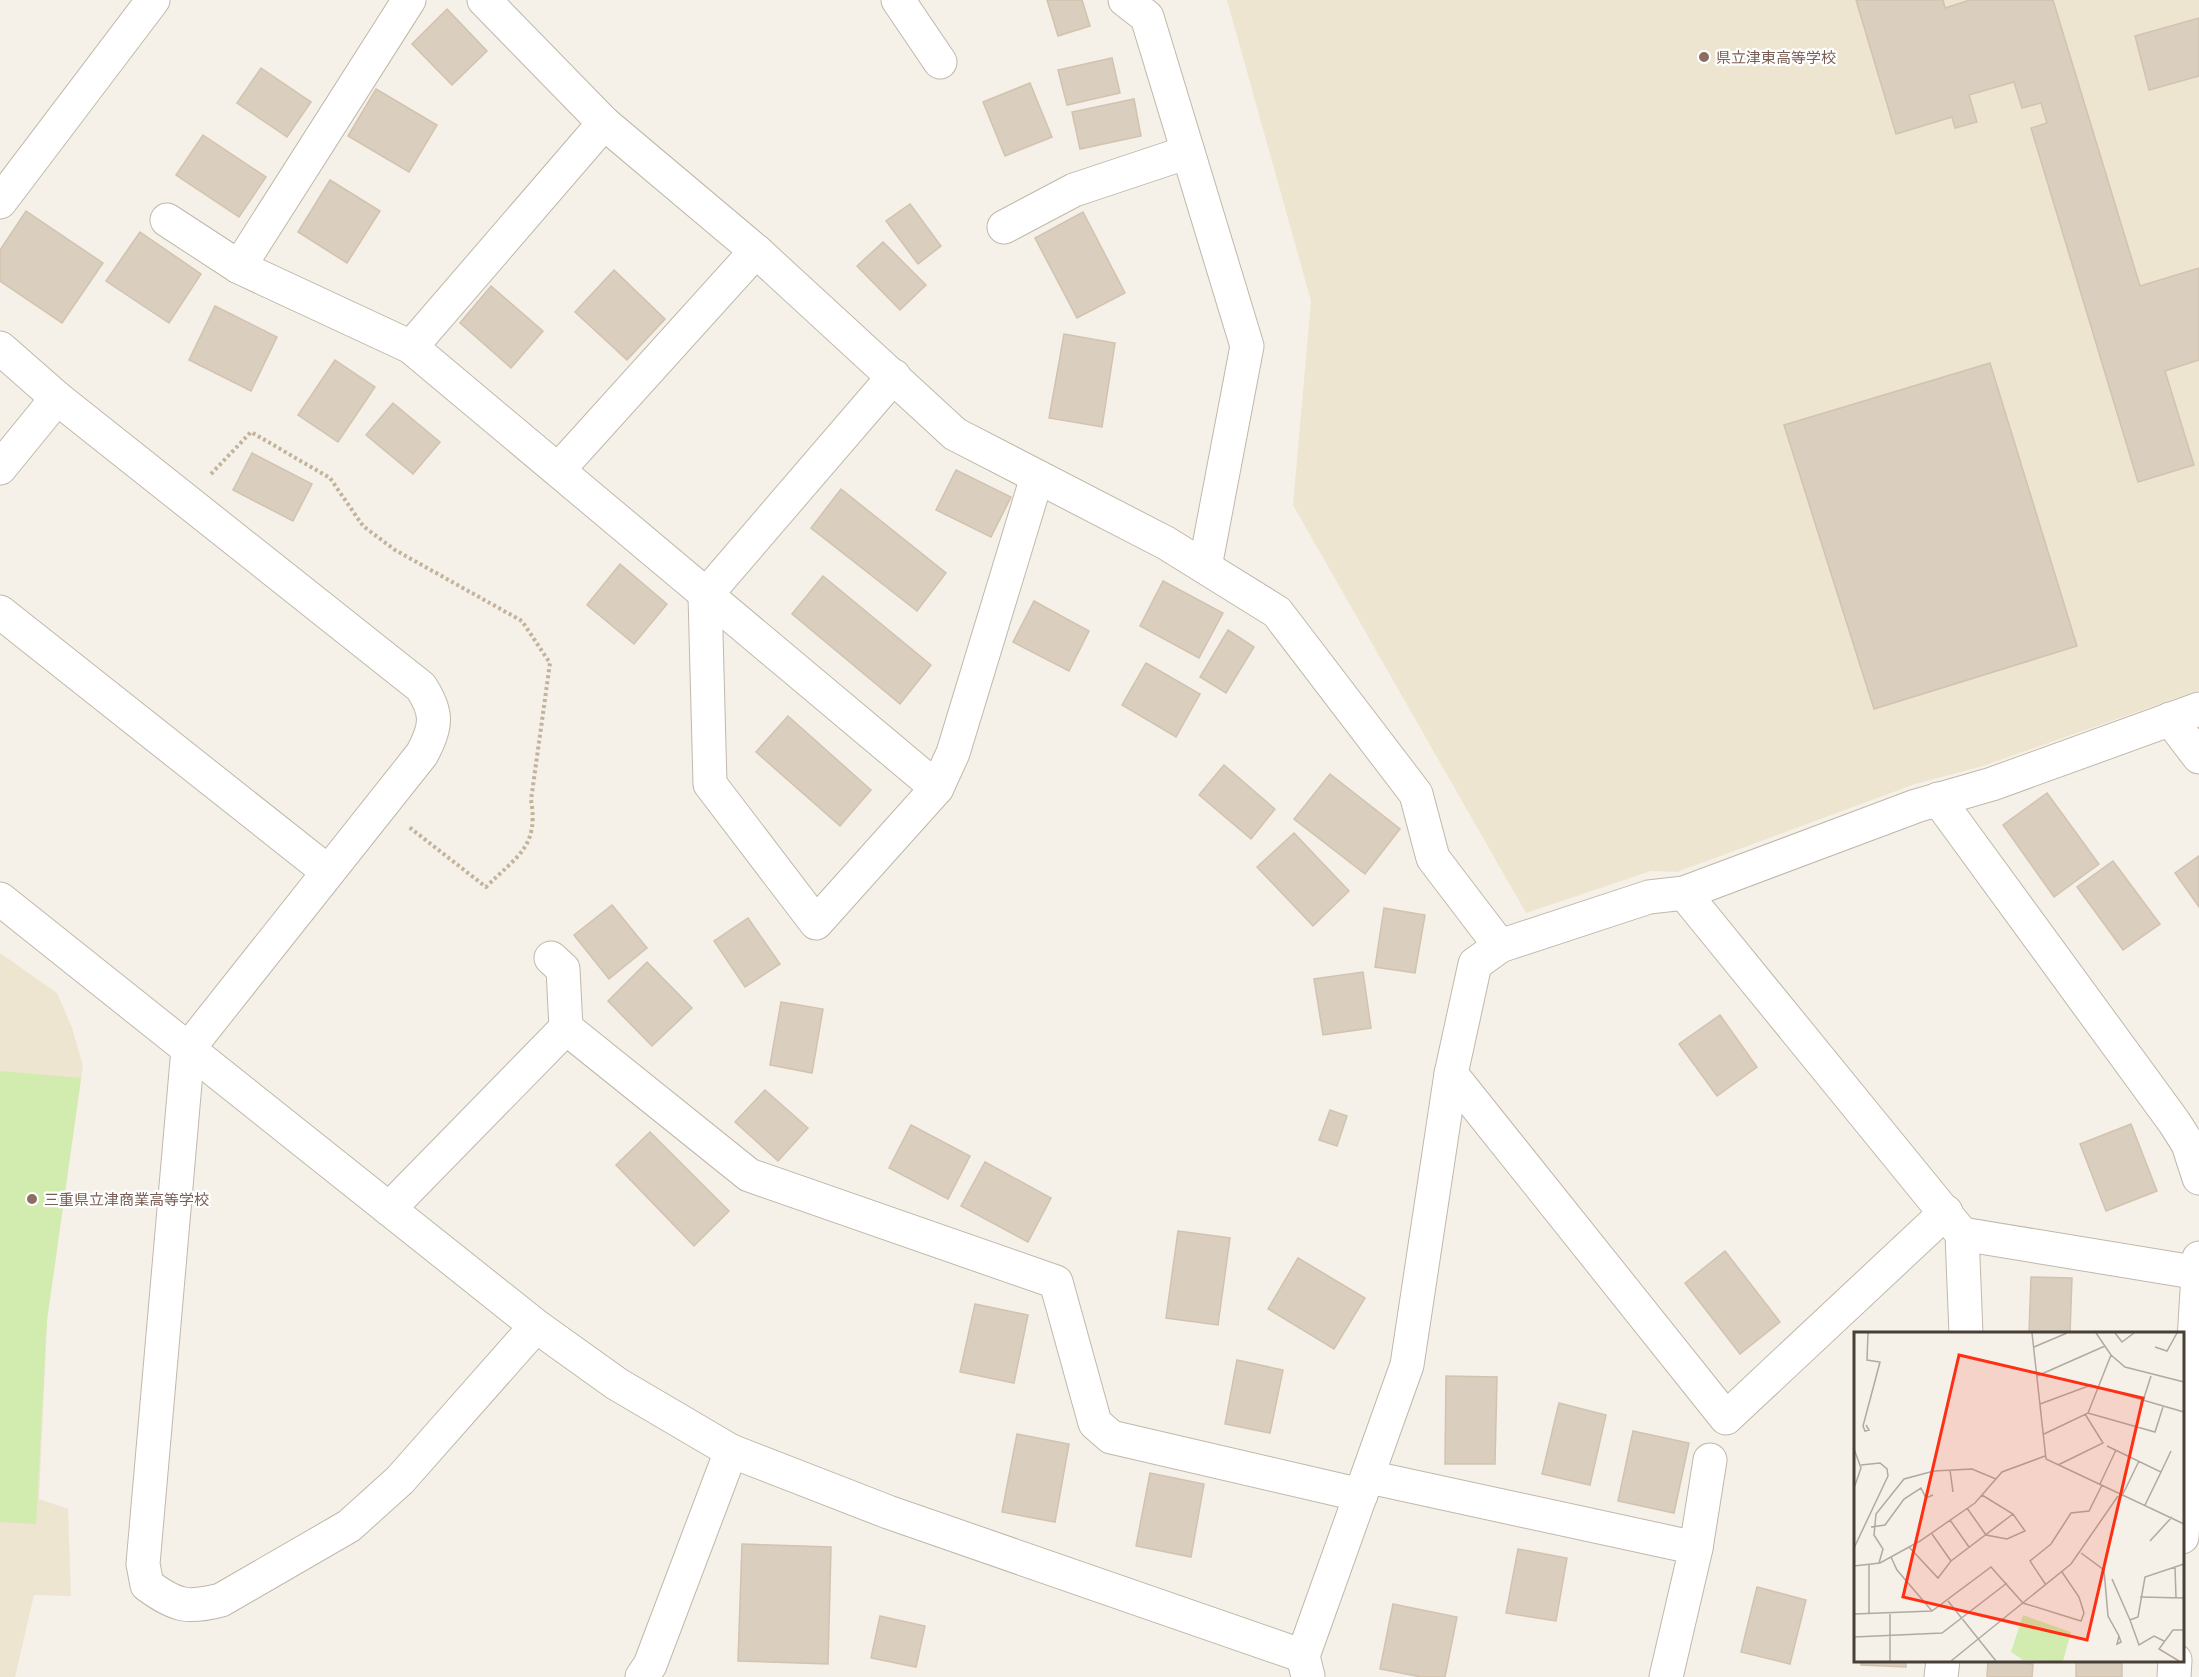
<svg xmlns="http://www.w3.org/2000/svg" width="2199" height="1677" viewBox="0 0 2199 1677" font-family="Manrope,'Noto Sans JP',sans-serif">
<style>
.education{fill:#eee5d1}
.green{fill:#d2ebaf}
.building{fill:#dacebf;stroke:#d2c3af;stroke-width:1.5}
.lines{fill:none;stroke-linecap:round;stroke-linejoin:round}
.minor-casing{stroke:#c1b8aa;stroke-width:35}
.path{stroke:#c3b39a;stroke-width:4;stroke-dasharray:3 3;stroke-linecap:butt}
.minor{stroke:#fff;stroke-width:33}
.education-dot{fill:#8d6e63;stroke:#fff;stroke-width:2}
.labels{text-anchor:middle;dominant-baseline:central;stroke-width:4.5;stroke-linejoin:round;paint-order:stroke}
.education-label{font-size:15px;fill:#785e54;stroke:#fff;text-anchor:start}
.inset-road{fill:none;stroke:#b0aaa1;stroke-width:1.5}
.view{fill:#ff2f14;fill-opacity:0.15;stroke:#ff2f14;stroke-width:3}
.inset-edge{fill:none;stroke:#484036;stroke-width:3}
</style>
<rect width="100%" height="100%" fill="#f5f0e8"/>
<!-- education -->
<g class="education">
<path d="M1227,0H2199V690L1983,766L1915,784L1677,872L1651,871L1526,913L1293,505L1311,301Z"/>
<path d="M0,953L57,993L72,1028L83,1066L47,1320L39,1499L68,1509L71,1596L34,1595L15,1677H0Z"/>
</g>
<!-- green -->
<path class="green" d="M0,1071L81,1078L47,1320L36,1524L0,1522Z"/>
<!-- building -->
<g class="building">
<path d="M1047,0H1082L1090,26L1058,36Z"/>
<path d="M1856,0H1943L1945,8L1970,0H2053L2140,286L2199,268V360L2165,371L2194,465L2138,482L2031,128L2047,123L2041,103L2022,108L2014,82L1969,95L1977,122L1955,128L1952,117L1896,134Z"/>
<path d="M447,9L487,51L452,85L412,44Z"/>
<path d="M2199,18V76L2149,90L2135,36Z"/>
<path d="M1112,58L1120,93L1067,105L1058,70Z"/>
<path d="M261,68L311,102L287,137L237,103Z"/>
<path d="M1030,83L1052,137L1005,156L983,102Z"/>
<path d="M376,89L437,125L409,172L348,136Z"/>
<path d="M1134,99L1141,136L1080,149L1072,112Z"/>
<path d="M203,135L266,177L239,217L176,175Z"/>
<path d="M330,180L380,211L347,263L298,232Z"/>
<path d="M910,204L941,246L918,264L886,221Z"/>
<path d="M26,211L103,263L62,323L0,281V250Z"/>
<path d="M1083,212L1125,293L1077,318L1035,238Z"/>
<path d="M140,232L201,274L169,323L106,281Z"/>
<path d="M883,242L926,285L900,310L857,266Z"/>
<path d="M614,270L665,319L627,360L575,312Z"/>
<path d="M491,286L543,331L511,368L460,323Z"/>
<path d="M215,306L277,337L251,391L189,360Z"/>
<path d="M1064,334L1115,343L1102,427L1049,418Z"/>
<path d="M335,360L375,387L338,442L298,415Z"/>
<path d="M1990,363L2077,646L1874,709L1784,425Z"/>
<path d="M393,403L440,442L413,474L366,435Z"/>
<path d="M252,453L312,484L293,521L233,490Z"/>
<path d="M956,470L1011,497L991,537L936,510Z"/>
<path d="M841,489L946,573L917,611L811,528Z"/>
<path d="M620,564L667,604L634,644L587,605Z"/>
<path d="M823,576L931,665L900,704L792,614Z"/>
<path d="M1163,581L1223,613L1199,658L1140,626Z"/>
<path d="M1034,601L1089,631L1069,671L1013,642Z"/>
<path d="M1228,630L1254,647L1226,693L1200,677Z"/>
<path d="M1146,663L1200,694L1176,737L1122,705Z"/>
<path d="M788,716L871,790L840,826L756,752Z"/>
<path d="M1224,765L1275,809L1251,839L1199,795Z"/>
<path d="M1330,774L1400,829L1365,874L1294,819Z"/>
<path d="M2047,793L2099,864L2054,897L2003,825Z"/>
<path d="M1294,833L1349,891L1313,926L1257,867Z"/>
<path d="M2199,856V907L2175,873Z"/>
<path d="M2113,861L2160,924L2123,950L2077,887Z"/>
<path d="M612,905L647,948L609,979L574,935Z"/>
<path d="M1384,908L1425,915L1415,973L1375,967Z"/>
<path d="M748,918L780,964L745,987L714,941Z"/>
<path d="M647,962L692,1008L652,1046L608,1001Z"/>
<path d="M1363,972L1371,1028L1323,1035L1314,979Z"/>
<path d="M781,1002L823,1009L812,1073L770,1065Z"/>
<path d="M1720,1015L1757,1067L1717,1096L1679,1044Z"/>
<path d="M765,1090L808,1128L778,1161L735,1122Z"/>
<path d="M1330,1110L1347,1116L1337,1146L1319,1140Z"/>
<path d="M2131,1124L2157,1191L2106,1211L2080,1144Z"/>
<path d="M911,1125L970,1156L948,1199L889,1168Z"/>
<path d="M650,1132L729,1211L694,1246L616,1165Z"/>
<path d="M985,1162L1051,1198L1028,1242L961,1206Z"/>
<path d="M1178,1231L1230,1238L1218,1325L1166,1318Z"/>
<path d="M1725,1251L1780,1322L1740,1354L1685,1283Z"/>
<path d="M1298,1258L1365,1298L1334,1349L1268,1309Z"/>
<path d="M2031,1277L2072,1278L2070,1334H2029Z"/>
<path d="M975,1304L1028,1315L1014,1383L960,1372Z"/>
<path d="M1237,1360L1283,1370L1270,1433L1225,1424Z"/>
<path d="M1446,1376L1497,1377L1495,1464H1445Z"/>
<path d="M1559,1403L1606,1415L1590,1485L1542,1474Z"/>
<path d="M1633,1431L1689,1443L1674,1513L1618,1501Z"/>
<path d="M1017,1434L1069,1444L1055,1522L1002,1512Z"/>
<path d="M1150,1473L1204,1484L1191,1557L1136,1546Z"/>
<path d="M742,1544L831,1547L828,1664L738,1661Z"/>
<path d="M1518,1549L1567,1558L1556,1621L1506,1613Z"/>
<path d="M1757,1587L1806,1600L1790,1664L1741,1652Z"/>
<path d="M1393,1604L1457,1617L1445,1677H1421L1380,1669Z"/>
<path d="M880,1616L925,1626L916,1667L871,1658Z"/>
<path d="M1861,1660H1906V1667L1861,1665Z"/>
<rect x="2076" y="1660" width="46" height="17"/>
<path d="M1988,1661L2033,1664L2032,1677H1987Z"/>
</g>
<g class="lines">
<!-- minor casing -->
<g class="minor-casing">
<g id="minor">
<path d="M409,0L239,267L411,347L937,788"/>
<path d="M484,0L604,123L756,251L955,434L1166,543L1277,612L1416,794L1433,858L1500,946"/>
<path d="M898,0L940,62"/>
<path d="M1125,0L1147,17L1247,346L1205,567"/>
<path d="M0,202L153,0"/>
<path d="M167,220L239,267"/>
<path d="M1004,227L1074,190L1188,152"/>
<path d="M411,347L604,123"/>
<path d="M0,348L57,398L421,687C438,713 437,726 422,754L188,1049L143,1564L147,1585C176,1606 187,1609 221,1600L349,1526L400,1480L536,1326"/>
<path d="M894,376L705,596L710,784L816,923L937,788L953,753L1037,477"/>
<path d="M0,468L57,398"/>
<path d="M559,469L756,251"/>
<path d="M0,612L327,871"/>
<path d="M2170,719L2199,757"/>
<path d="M1938,799L2174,1122L2188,1144L2199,1178"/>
<path d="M1684,893L1962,1234L1966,1334"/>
<path d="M0,899L536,1326L617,1384L731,1451L888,1512L1303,1656"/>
<path d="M551,958L563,969L566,1028"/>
<path d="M1451,1074L1726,1418L1946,1212"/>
<path d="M389,1209L566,1028L749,1175L1056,1282L1095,1423L1111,1437L1361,1495"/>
<path d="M1962,1234L2199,1273"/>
<path d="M1369,1477L1696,1548"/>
<path d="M2182,1537L2199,1258"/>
<path d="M1308,1676L1303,1656L1407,1365L1451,1074L1475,964L1500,946L1649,897L1684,893L1916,806L1992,784L2199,709"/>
<path d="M642,1677L650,1665L731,1451"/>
<path d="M1666,1677L1696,1548L1710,1460"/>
<path d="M1941,1677L1943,1660"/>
<path d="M2174,1677L2175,1660"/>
</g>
</g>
<!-- path -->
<path class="path" d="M211,474L251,432L330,478L363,526L395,550L522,621L550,663L531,800C539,847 517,856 486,887L409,827"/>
<!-- minor -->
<use href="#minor" class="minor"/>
</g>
<!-- markers -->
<g class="education-dot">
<circle cx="1704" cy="57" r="6"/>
<circle cx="32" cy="1199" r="6"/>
</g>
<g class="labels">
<!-- education labels -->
<g class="education-label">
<text x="1716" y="57">県立津東高等学校</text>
<text x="44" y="1199">三重県立津商業高等学校</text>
</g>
</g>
<!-- overview -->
<g transform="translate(1854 1332)">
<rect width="330" height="330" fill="#f5f0e8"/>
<path d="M169,283L217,300L209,329L169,328L157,320Z" fill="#d2ebaf"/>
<path class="inset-road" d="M178,1L192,127L330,192M242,1L257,23L271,35L330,50M261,1L268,10L280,1M180,15L213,1M301,15L313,19L323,1M183,44L251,14M289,69L297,44M186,72L237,53L330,80M234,81L257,23M12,93L15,98L11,99L9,94L26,30L13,28L14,1M190,102L234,81L301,100L309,75M253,114L307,140L291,173M0,117L7,136L0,156M204,133L249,111L231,82M96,138L99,160M307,140L317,119M246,152L262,118M268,164L285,129M113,176L132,203L153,207L171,199L159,182L128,163M96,188L115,215M17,195L31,193L50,167L67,156L72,166L79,163M78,202L97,229M296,209L318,185M55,215L84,246L97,229L159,182M0,216L34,144L33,137L26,131L7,133M227,221L250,238L254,284L265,304L267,310L263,312L265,304M37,225L43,238L78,279M25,231L29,217L20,203L22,182L50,147L80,139L118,137L142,147M15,232V282M0,234L26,231L66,209L121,171L148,140L191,124M321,234L322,266M258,247L276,288M192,253L176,229L197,212L217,181L235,179L248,153M286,265L330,266M94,269L142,329M0,282L78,279L137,235L169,271L227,289L230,281L225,265L208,240M36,282V329M0,305L88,301L153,251M310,309L300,304L285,313L276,288L284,285L291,245L330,232M97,329L217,232L264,164M325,329L305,317L319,298H330"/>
<path class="view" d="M105,23L289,66L233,308L49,265Z"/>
<rect width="330" height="330" class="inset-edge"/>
</g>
</svg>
